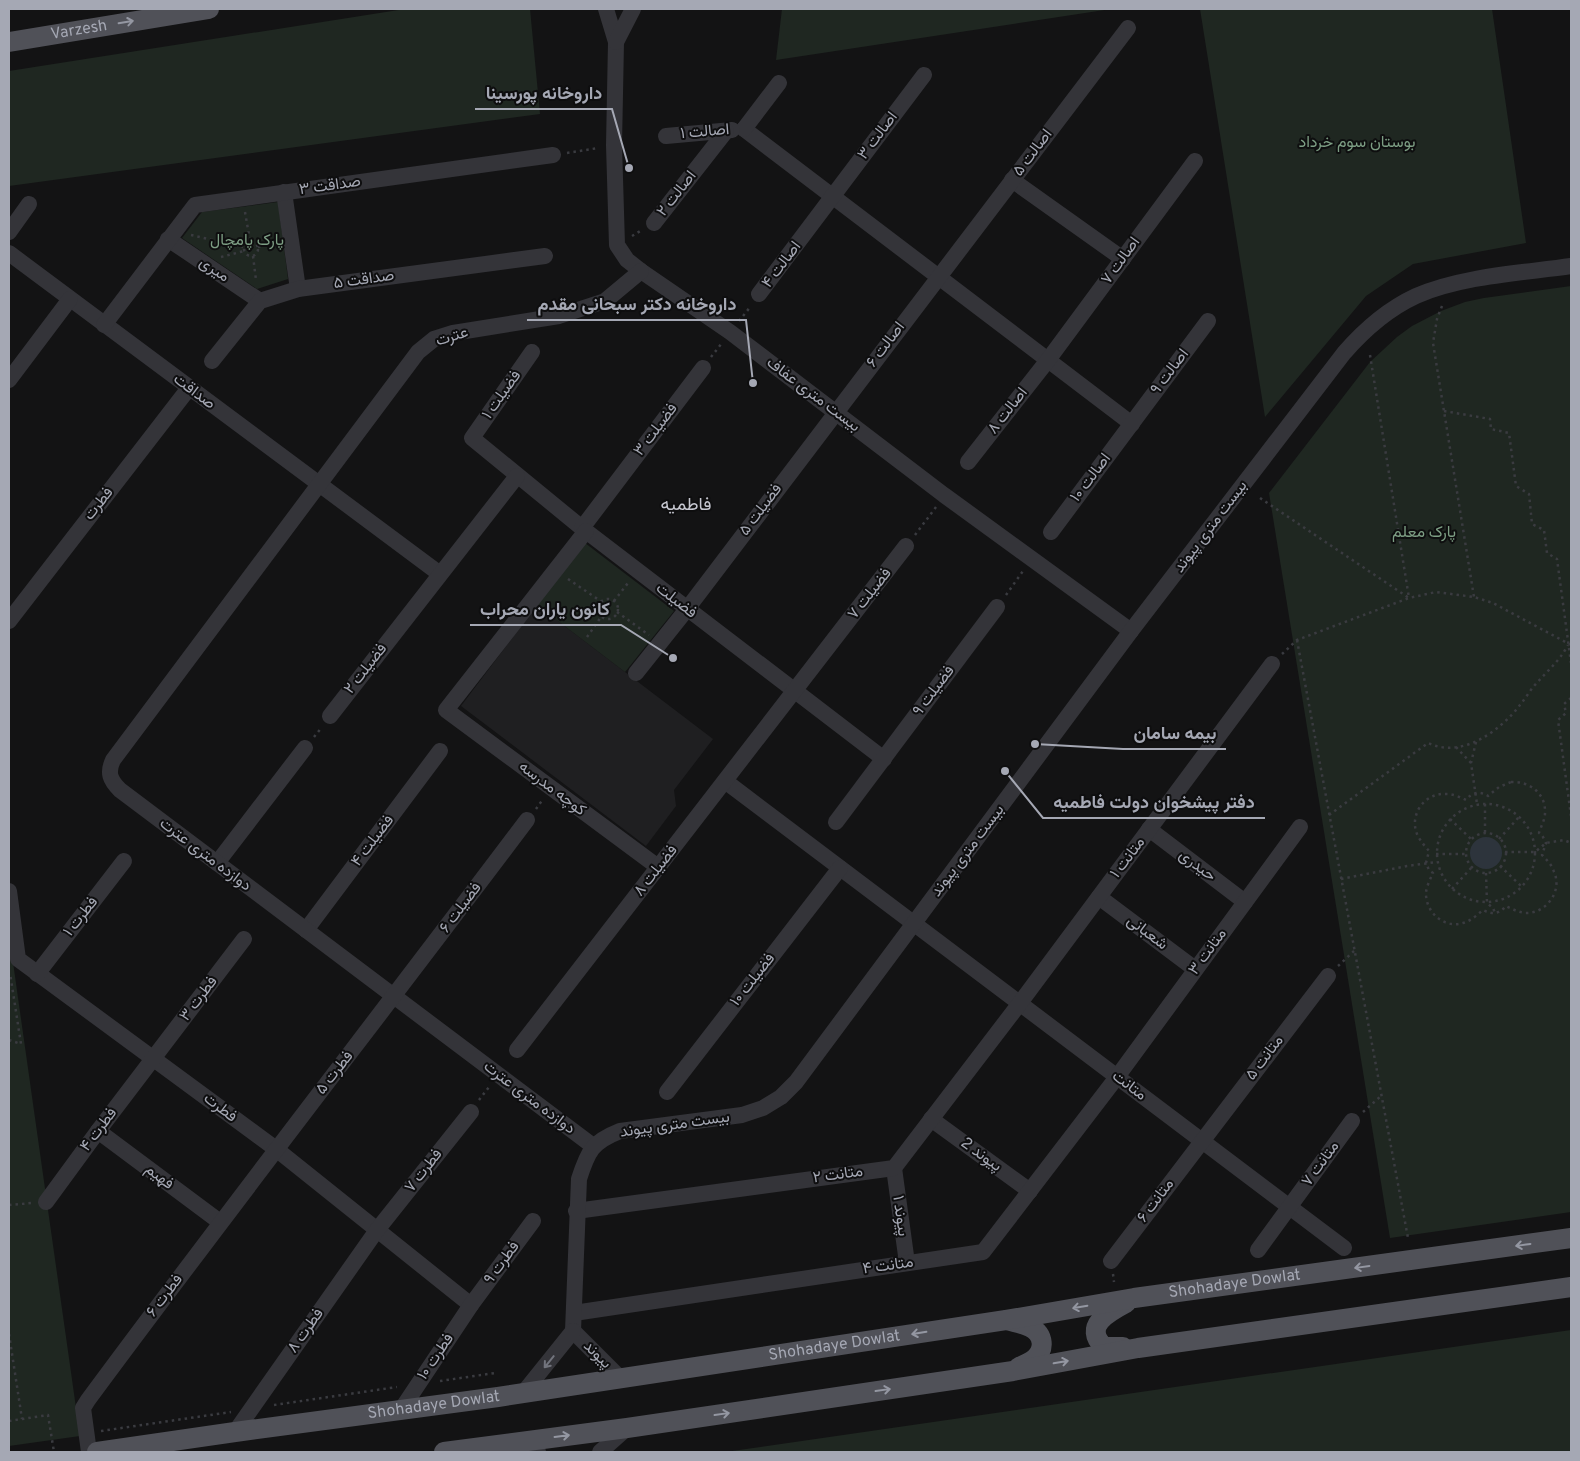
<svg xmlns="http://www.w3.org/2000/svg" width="1580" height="1461" viewBox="0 0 1580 1461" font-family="Overpass,Vazirmatn,sans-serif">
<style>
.built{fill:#1f1f21}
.green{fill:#1f2721}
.water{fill:#2d343c}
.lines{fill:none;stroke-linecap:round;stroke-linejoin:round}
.path{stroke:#3a3b40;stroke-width:2.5;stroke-dasharray:2.5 4;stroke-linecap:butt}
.minor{stroke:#343439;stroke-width:16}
.major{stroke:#505158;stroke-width:20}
.oneway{stroke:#9497a2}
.oneway2{stroke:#72747d}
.labels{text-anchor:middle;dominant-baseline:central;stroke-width:4;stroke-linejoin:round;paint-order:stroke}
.street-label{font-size:16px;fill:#a5a8b4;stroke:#0e0e0f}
.park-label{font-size:16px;fill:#7d9e84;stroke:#0e0e0f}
.neighbourhood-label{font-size:18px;fill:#c6c7d0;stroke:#0e0e0f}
.leader{fill:none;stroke:#a5a8b4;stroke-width:2}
.callout-dot{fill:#a5a8b4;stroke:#0e0e0f;stroke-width:2}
.callout-label{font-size:18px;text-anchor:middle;font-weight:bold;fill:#a5a8b4;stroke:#0e0e0f;stroke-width:4;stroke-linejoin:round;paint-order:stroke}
</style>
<rect width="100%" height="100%" fill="#131314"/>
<!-- built -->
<path class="built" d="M537,605L713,739L674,790L676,806L646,846L461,706Z"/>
<!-- green -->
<g class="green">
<path d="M405,9H530L540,114L9,186V71Z"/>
<path d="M782,9H1111L776,60Z"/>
<path d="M1200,9H1492L1526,243L1413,264L1366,296L1265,417Z"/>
<path d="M278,202L288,279L257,289L182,238L202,212Z"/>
<path d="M1571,286V1212L1390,1238L1269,493L1370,362L1397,337L1412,326L1441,311L1465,302L1484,298Z"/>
<path d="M585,543L674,611L625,672L537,605Z"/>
<path d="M9,934L80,1436L9,1446Z"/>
<path d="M1571,1330V1452H725Z"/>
</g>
<!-- water -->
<circle class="water" cx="1486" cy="853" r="16"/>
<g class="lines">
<!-- path -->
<g class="path">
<path d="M567,153L598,148"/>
<path d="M245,212L250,241"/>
<path d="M191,235L243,247"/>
<path d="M632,236L642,230"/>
<circle cx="251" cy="249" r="7"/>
<path d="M258,247L277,242"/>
<path d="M253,256L256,280"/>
<path d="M221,257L244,251"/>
<path d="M1442,306L1437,319L1433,343L1474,597"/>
<path d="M739,321L751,306"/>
<path d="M1370,355L1409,598"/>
<path d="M711,357L722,343"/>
<path d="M1444,411L1490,419L1491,429L1509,433L1516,486L1529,494L1532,524L1544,530L1547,553L1557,559L1571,663"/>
<path d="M1260,498L1409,598"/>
<path d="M915,535L936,507"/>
<path d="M568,579L602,602"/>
<path d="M1006,595L1023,571"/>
<circle cx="608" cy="609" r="10"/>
<path d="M614,601L628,583"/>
<path d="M617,612L649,635"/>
<path d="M587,637L601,617"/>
<path d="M1297,640L1408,1238"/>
<path d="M1282,654L1297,640L1409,598L1436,592L1474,597L1493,603L1571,645"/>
<path d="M1571,698L1564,704L1566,713L1558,720L1571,816"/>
<path d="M314,737L322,727"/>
<path d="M1476,742L1471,763L1477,804"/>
<path d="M1456,747L1471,763"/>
<path d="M1511,782C1529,781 1546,793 1545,813C1545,820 1541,826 1539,833L1542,835L1546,843L1542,855C1547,860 1552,865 1554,872C1563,891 1546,914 1525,913C1518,912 1512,909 1506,906C1499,914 1492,915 1483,910C1477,915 1471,921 1463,923C1444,929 1425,912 1426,892C1427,886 1430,879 1433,873L1429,870L1426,863L1429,851C1425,846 1420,841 1417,834C1409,814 1425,792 1447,794C1453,794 1460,797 1466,800C1472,792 1480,791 1488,796L1499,787Z"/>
<circle cx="1486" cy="853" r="49"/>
<path d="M1485,804V833"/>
<path d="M536,809L543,799"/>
<path d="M1329,815L1428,743C1462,759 1500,731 1520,705C1525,699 1529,692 1534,686C1546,672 1559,662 1568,645"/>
<path d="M1450,819L1471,839"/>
<circle cx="1486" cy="853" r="20"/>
<path d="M1499,839L1519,817"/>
<path d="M1505,852H1535L1546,843L1564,840L1571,843"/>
<path d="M1436,854H1466"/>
<path d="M1500,866L1522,887"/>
<path d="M1486,873L1487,903L1493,908L1495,913"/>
<path d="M1341,879L1407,866L1437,862"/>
<path d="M1452,889L1472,867"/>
<path d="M1338,966L1354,951"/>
<path d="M9,1040L21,1044L10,973"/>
<path d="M479,1100L489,1087"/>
<path d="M1363,1112L1381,1096"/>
<path d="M9,1205L32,1203"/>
<path d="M1113,1274L1114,1282"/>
<path d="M9,1334L22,1419"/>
<path d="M440,1381L495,1373"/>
<path d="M274,1405L397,1387"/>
<path d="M9,1421L48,1415L54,1452"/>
<path d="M101,1431L231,1412"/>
</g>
<!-- minor -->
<g class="minor">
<path d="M606,9L616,42L614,145L617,245L627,260L641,271L730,332L944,495L1131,631"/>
<path d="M616,42L633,9"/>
<path d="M744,129L1132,424"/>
<path d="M744,129L779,83"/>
<path d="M666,136L732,130"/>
<path d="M1012,180L1123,259"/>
<path d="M284,192L298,289"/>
<path d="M654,223L726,131"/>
<path d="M9,232L29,204"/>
<path d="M168,239L260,301"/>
<path d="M9,253L440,574"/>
<path d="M759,294L924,75"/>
<path d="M104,325L195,205L553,155"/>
<path d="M532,352L472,438L582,528L884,759"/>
<path d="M212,361L260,301L298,289L545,256"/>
<path d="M9,380L70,299"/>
<path d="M968,462L1048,360L1195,161"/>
<path d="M582,528L703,368"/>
<path d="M586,531L446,710L658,867"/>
<path d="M1051,532L1208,321"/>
<path d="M9,621L189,388"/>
<path d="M636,673L687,609L1128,28"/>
<path d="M330,716L517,476"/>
<path d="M725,781L1344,1248"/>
<path d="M836,822L997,607"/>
<path d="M1149,829L1245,902"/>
<path d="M217,863L305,748"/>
<path d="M9,891L18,959L276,1149L471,1305"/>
<path d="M1099,897L1195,969"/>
<path d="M306,930L440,751"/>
<path d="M37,974L124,861"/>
<path d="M517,1050L906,546"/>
<path d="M667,1092L840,868"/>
<path d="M931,1119L1030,1191"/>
<path d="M98,1131L220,1222"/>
<path d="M593,1146L120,790C110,780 107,773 113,760L418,352L434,339L453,333L559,316L605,301L641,271"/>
<path d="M894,1168L907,1263"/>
<path d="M46,1202L98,1131L244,939"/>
<path d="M576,1211L894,1168L1020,1003L1272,664"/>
<path d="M1258,1250L1352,1121"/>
<path d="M1111,1261L1328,976"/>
<path d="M574,1313L983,1252L1117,1077L1300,827"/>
<path d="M573,1331L579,1179C588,1151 592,1142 620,1131L742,1115L763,1108L781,1097L796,1082L1131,631L1344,353C1364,330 1388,309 1416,296C1461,276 1523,273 1571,266"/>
<path d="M573,1331L621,1379"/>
<path d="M524,1392L573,1331"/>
<path d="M401,1410L471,1305L533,1221"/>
<path d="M235,1432L377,1230L471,1112"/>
<path d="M523,1441L538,1452"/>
<path d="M89,1452L83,1408L88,1400C232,1205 381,1014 527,820"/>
<path d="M600,1452L627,1428"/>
</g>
<!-- major -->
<g class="major">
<path id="s1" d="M9,42L209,9"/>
<path d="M1007,1320C1015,1322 1023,1324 1030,1327C1044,1334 1046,1350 1033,1360C1029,1363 1024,1365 1019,1367"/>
<path d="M1123,1347H1104C1082,1326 1109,1312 1126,1303"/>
<path id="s2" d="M97,1452L235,1432L498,1397L1006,1320L1134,1298L1571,1238"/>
<path d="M444,1452L627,1428L1013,1371L1138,1348L1571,1287"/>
</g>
</g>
<!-- one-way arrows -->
<defs><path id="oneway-shaft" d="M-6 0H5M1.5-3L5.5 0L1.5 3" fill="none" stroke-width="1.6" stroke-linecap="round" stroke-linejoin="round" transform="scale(1.25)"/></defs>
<g class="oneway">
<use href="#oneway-shaft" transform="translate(126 22) rotate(-9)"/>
<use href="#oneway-shaft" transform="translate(1523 1245) rotate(172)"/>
<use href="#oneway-shaft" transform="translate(1362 1267) rotate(172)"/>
<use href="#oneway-shaft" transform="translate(1080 1307) rotate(170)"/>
<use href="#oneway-shaft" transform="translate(919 1333) rotate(171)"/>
<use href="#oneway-shaft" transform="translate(1061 1362) rotate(-10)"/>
<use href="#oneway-shaft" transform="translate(883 1390) rotate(-8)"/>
<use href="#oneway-shaft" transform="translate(722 1414) rotate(-8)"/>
<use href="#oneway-shaft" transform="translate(562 1436) rotate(-7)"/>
</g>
<use class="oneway2" href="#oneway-shaft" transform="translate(549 1362) rotate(129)"/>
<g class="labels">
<!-- street labels -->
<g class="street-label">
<text stroke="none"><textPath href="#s1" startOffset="71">Varzesh</textPath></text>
<text transform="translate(705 132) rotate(-5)">اصالت ۱</text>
<text transform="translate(878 136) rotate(-53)">اصالت ۳</text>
<text transform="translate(1033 153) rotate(-53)">اصالت ۵</text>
<text transform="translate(330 186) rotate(-8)">صداقت ۳</text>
<text transform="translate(677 194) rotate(-52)">اصالت ۲</text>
<text transform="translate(1121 261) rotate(-54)">اصالت ۷</text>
<text transform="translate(782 265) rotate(-53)">اصالت ۴</text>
<text transform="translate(214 270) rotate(34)">میری</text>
<text transform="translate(364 280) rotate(-8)">صداقت ۵</text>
<text transform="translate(452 337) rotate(-17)">عترت</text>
<text transform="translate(886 345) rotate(-53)">اصالت ۶</text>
<text transform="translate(1170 372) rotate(-53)">اصالت ۹</text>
<text transform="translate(194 392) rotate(37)">صداقت</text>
<text transform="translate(502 395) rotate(-55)">فضیلت ۱</text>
<text transform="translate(813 395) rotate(37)">بیست متری عفاف</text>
<text transform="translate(1008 411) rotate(-52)">اصالت ۸</text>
<text transform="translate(656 430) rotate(-53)">فضیلت ۳</text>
<text transform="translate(1091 478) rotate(-53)">اصالت ۱۰</text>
<text transform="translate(99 504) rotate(-52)">فطرت</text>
<text transform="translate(761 510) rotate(-53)">فضیلت ۵</text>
<text transform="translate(1211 527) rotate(-53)">بیست متری پیوند</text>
<text transform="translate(870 594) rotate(-52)">فضیلت ۷</text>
<text transform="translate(676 601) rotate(38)">فضیلت</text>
<text transform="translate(366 669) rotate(-52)">فضیلت ۲</text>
<text transform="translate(934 691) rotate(-53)">فضیلت ۹</text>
<text transform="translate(552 789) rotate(37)">کوچه مدرسه</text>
<text transform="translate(373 841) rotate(-53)">فضیلت ۴</text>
<text transform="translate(968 851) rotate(-53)">بیست متری پیوند</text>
<text transform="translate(205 855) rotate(37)">دوازده متری عترت</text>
<text transform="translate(1128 858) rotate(-53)">متانت ۱</text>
<text transform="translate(1197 866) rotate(37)">حیدری</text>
<text transform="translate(656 871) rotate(-52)">فضیلت ۸</text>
<text transform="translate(461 908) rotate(-53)">فضیلت ۶</text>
<text transform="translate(81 917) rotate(-52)">فطرت ۱</text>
<text transform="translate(1147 933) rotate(37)">شعبانی</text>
<text transform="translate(1208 952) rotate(-54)">متانت ۳</text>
<text transform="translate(753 980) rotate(-52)">فضیلت ۱۰</text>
<text transform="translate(199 999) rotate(-53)">فطرت ۳</text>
<text transform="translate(1265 1058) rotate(-53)">متانت ۵</text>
<text transform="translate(335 1073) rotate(-52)">فطرت ۵</text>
<text transform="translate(1129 1086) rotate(37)">متانت</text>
<text transform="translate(529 1098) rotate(37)">دوازده متری عترت</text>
<text transform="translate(220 1108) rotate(37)">فطرت</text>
<text transform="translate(675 1125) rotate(-8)">بیست متری پیوند</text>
<text transform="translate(99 1130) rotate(-53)">فطرت ۴</text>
<text transform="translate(981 1155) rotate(36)">پیوند 2</text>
<text transform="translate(1321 1164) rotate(-54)">متانت ۷</text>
<text transform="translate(424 1171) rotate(-52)">فطرت ۷</text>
<text transform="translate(838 1175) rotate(-8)">متانت ۲</text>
<text transform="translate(159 1177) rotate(37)">فهیم</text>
<text transform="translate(1156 1201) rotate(-53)">متانت ۶</text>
<text transform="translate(900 1216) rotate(82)">پیوند ۱</text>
<text transform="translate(502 1263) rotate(-54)">فطرت ۹</text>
<text transform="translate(888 1266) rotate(-8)">متانت ۴</text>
<text stroke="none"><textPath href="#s2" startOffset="1150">Shohadaye Dowlat</textPath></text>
<text transform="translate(165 1296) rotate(-53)">فطرت ۶</text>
<text transform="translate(306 1331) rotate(-55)">فطرت ۸</text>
<text stroke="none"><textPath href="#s2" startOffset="745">Shohadaye Dowlat</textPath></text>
<text transform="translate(597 1355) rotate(45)">پیوند</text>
<text transform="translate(436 1357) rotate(-56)">فطرت ۱۰</text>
<text stroke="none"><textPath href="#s2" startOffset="340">Shohadaye Dowlat</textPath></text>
</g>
<!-- park labels -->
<g class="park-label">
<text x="1357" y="143">بوستان سوم خرداد</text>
<text x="247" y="241">پارک پامچال</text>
<text x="1424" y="533">پارک معلم</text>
</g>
<!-- neighbourhood labels -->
<g class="neighbourhood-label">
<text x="686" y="505">فاطمیه</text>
</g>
</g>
<!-- callouts -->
<path class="leader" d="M629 168L612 109H475M753 383L746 320H527M673 658L621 625H470M1035 744L1123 749H1226M1005 771L1043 818H1265"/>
<g class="callout-dot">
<circle cx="629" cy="168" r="5"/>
<circle cx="753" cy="383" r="5"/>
<circle cx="673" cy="658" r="5"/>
<circle cx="1035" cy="744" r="5"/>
<circle cx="1005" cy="771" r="5"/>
</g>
<g class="callout-label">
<text x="544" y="99">داروخانه پورسینا</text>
<text x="637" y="310">داروخانه دکتر سبحانی مقدم</text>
<text x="545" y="615">کانون یاران محراب</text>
<text x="1175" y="739">بیمه سامان</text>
<text x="1154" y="808">دفتر پیشخوان دولت فاطمیه</text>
</g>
<!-- border -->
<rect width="1580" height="1461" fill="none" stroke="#a5a8b4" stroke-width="20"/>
</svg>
